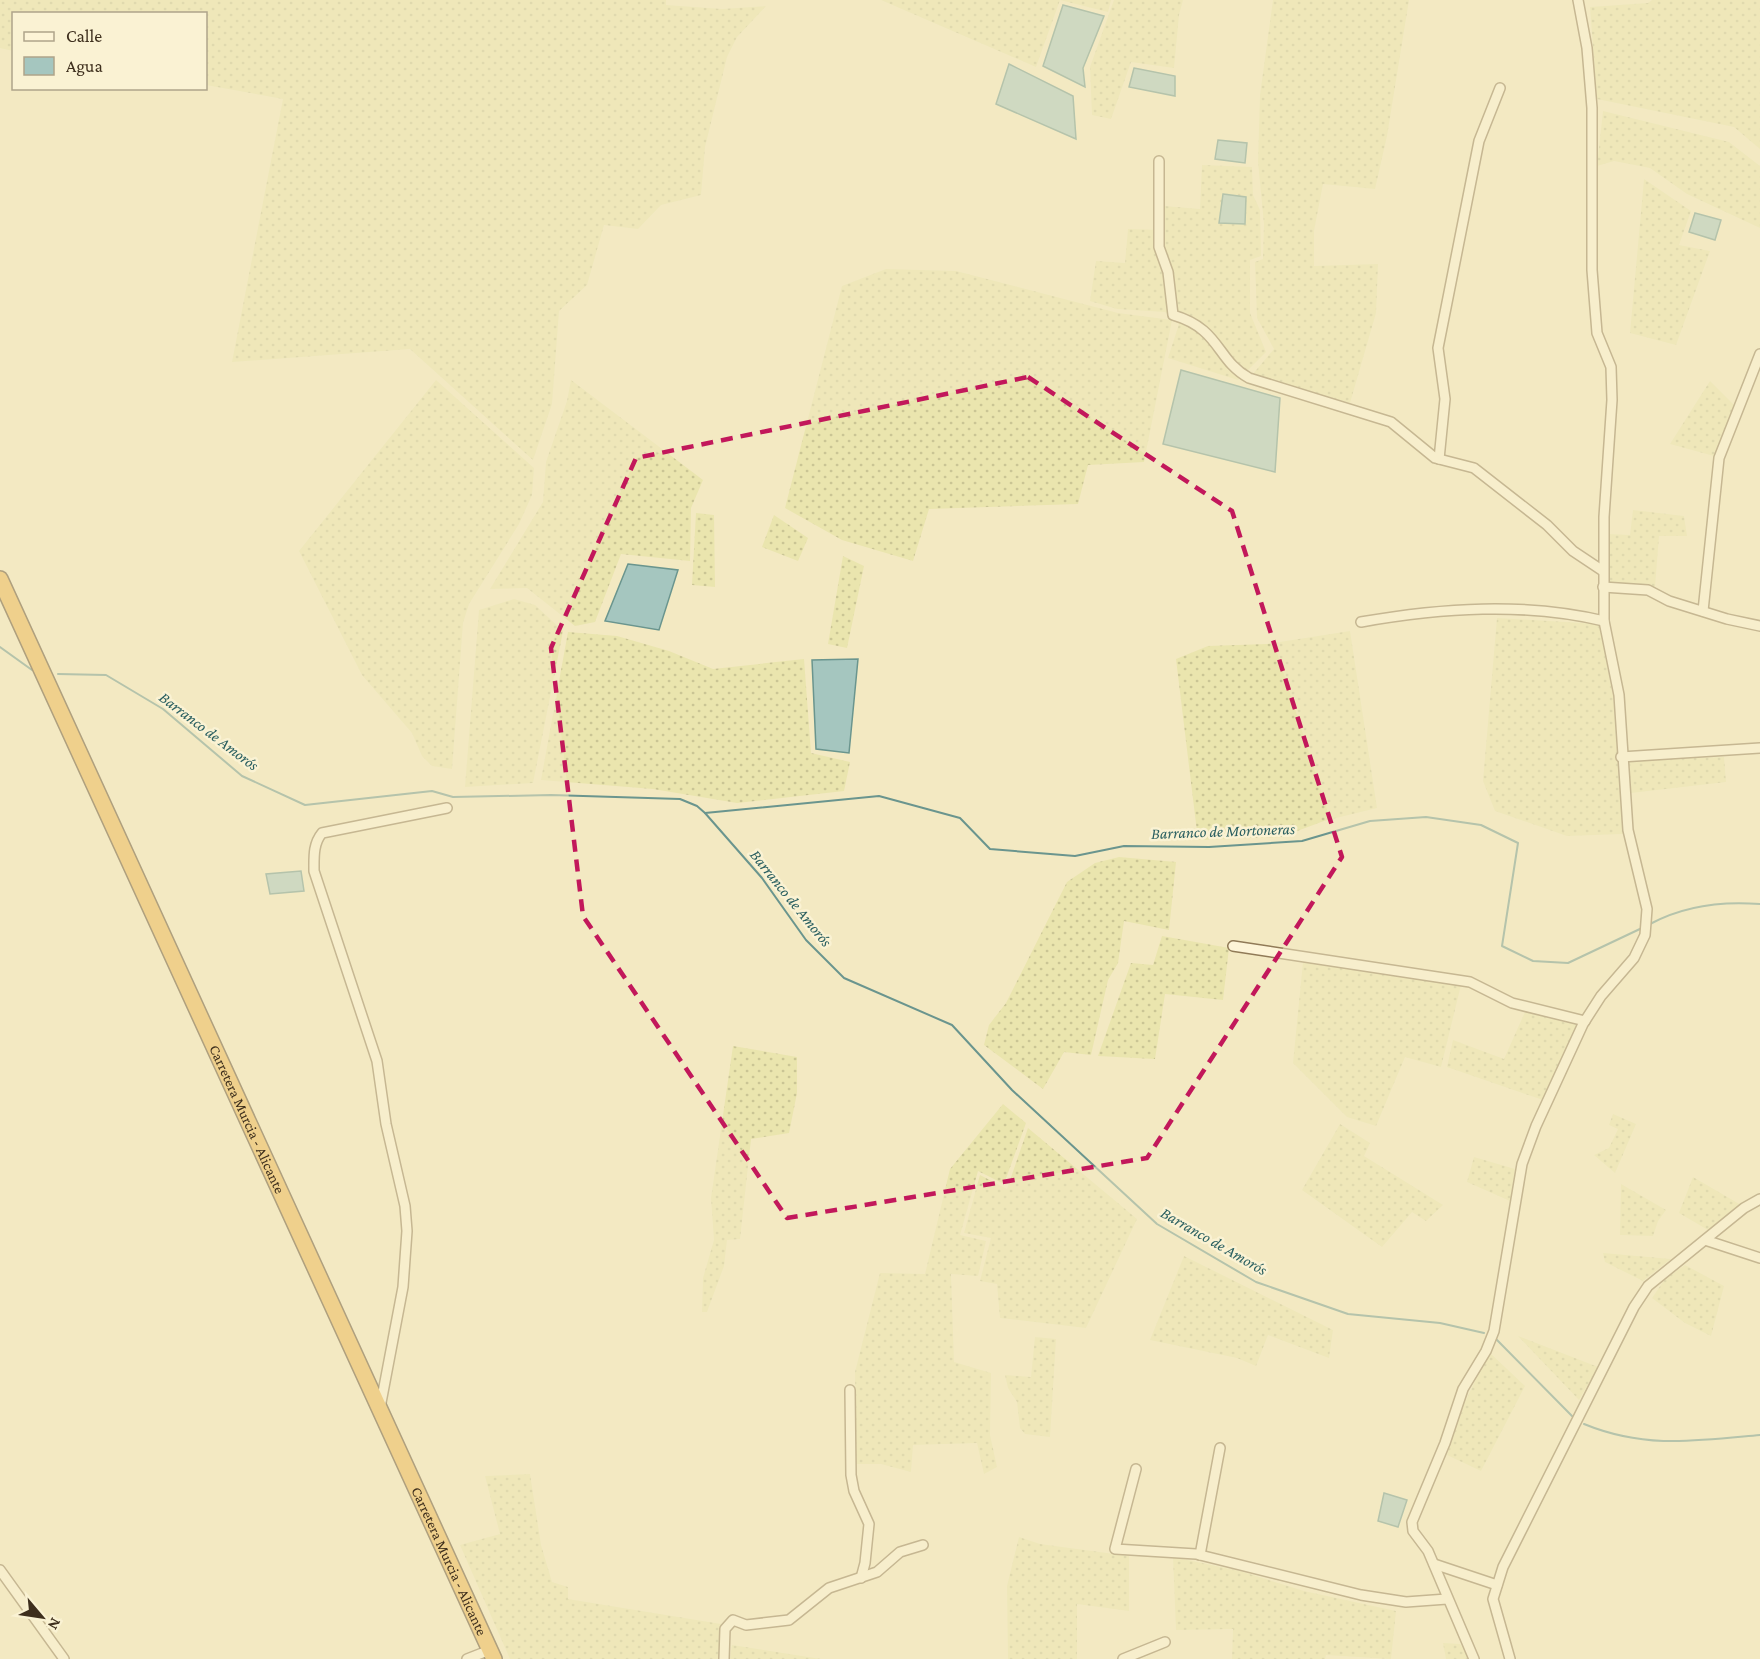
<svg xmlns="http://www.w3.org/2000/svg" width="1760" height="1659" viewBox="0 0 1760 1659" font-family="'Crimson Pro',serif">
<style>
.farmland{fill:url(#farmland-dots)}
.water{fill:#a5c6bf;stroke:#6a958e;stroke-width:1.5}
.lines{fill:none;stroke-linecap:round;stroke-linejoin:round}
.stream{stroke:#6a958e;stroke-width:2}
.minor-casing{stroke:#907a57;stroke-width:12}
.highway-casing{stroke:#5d472b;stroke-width:18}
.minor{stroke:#fdf4d7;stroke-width:9}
.highway{stroke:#ecb249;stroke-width:15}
.marked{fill:none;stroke:#c2185b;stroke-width:4.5;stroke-dasharray:12 8;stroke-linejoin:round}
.labels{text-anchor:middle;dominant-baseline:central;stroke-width:5;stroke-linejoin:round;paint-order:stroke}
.street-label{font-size:15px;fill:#3e2f1d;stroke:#faf2d3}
.water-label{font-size:16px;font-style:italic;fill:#2a5f60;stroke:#faf2d3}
</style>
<defs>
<pattern id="farmland-dots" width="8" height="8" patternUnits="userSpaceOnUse" patternTransform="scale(1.5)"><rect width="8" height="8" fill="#eae5ae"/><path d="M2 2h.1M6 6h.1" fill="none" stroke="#cac595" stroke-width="1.8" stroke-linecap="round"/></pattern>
</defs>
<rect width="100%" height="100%" fill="#f3e9c2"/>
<!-- farmland -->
<g class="farmland">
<path d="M0,0H666V5L722,9L766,6L737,37L727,57L705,147L701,195L661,205L638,229L604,225L587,285L559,311L552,404L533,460L410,349L232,362L283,99L206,85V14H14L13,51L0,48Z"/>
<path d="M881,0H1111L1108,12L1060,0L1036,67Z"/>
<path d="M1114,0H1183L1179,15L1174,68L1131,62L1111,119L1092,115L1090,67Z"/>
<path d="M1273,0H1409L1387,136L1375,189L1323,184L1314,231V266L1378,264L1376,313L1350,403L1252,375L1274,349L1257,318L1255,262L1263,259L1264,224L1258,162L1260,95Z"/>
<path d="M1652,0H1760V149L1734,127L1597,99L1590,7L1648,3Z"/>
<path d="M1603,111L1729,142L1760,166V228L1687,194L1650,168L1614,161L1597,166Z"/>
<path d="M1202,165L1252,167L1253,195L1260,210L1261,256L1250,260V313L1266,352L1238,380L1168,358L1179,324L1165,312L1117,309L1090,301L1096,261L1125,263L1128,229L1162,230L1164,206L1200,209Z"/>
<path d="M1644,179L1691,211L1679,245L1710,251L1676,345L1630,333Z"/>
<path d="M886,269L956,271L1118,313L1172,320L1144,462L1088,465L1078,504L929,509L913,561L842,540L785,508L842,286Z"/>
<path d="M436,380L534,468L532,495L519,524L469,604L463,623L452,769L432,766L422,756L412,733L362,675L299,551Z"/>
<path d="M571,380L703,480L691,508L690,561L621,554L595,622L575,626L527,588L490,589L543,502L546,462L567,401Z"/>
<path d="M1710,381L1735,406L1714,456L1670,444Z"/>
<path d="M1633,510L1684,516L1687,536H1659L1655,587L1607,584L1608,534L1630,535Z"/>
<path d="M696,513L714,515L715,587L692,585Z"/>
<path d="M774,515L808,538L798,561L762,547Z"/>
<path d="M843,556L864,566L847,648L828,644Z"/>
<path d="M514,599L535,605L563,631L533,783L465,787L479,610Z"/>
<path d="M1497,618L1599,624L1613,696L1623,834L1567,836L1495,811L1483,781Z"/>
<path d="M1350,631L1377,808L1324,821L1281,837L1198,840L1176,659L1208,646L1267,644Z"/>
<path d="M568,632L617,636L669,651L713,669L804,659L811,753L850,762L844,791L737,803L653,789L541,780Z"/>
<path d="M1724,757L1726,782L1631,793L1629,760Z"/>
<path d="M1119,857L1176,862L1169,930L1124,921L1118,963L1108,980L1091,1055L1064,1052L1043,1089L984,1045L989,1025L1006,1003L1067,882L1095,863Z"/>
<path d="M1162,936L1229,948L1223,1000L1165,994L1155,1059L1098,1056L1131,963L1153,965Z"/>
<path d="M1303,962L1461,985L1441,1067L1405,1057L1376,1126L1347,1117L1293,1063Z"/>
<path d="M1525,1012L1577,1025L1543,1100L1447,1067L1453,1040L1504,1059Z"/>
<path d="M733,1046L797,1057V1093L789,1133L751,1139L740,1239L727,1240L724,1266L707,1312H702L703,1278L714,1240L711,1198Z"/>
<path d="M1003,1104L1026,1123L1004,1184L978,1171L960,1235L986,1241L978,1276L951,1274L954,1362L991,1373L990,1435L997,1467L984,1474L977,1443L913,1445L911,1472L881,1464H856L855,1372L880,1273L925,1274L950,1169Z"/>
<path d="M1613,1114L1636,1124L1615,1173L1594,1155L1609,1148L1618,1129L1609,1125Z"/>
<path d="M1340,1124L1370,1143L1364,1156L1443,1205L1426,1221L1412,1212L1382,1247L1302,1190Z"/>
<path d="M1028,1128L1137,1219L1086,1328L1000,1318L997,1284L980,1281L991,1238L964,1233L980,1175L1007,1189Z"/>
<path d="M1474,1157L1515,1169L1510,1201L1467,1182Z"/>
<path d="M1693,1177L1741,1205L1708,1230L1679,1213Z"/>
<path d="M1621,1184L1666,1210L1658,1221L1653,1236L1620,1235Z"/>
<path d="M1603,1253L1671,1259L1643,1281L1605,1262Z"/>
<path d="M1184,1256L1333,1330L1329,1358L1268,1335L1256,1366L1237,1358L1150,1340Z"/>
<path d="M1685,1265L1724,1286L1711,1336L1685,1323L1652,1298L1665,1279Z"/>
<path d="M1518,1336L1598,1367L1579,1400Z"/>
<path d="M1035,1337L1056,1339L1050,1437L1025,1434L1020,1428L1017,1402L1008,1388L1005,1375L1031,1377Z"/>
<path d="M1489,1352L1525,1386L1481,1471L1447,1455L1465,1402Z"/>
<path d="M530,1474L541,1545L552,1582L568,1587V1599L721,1624L719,1659H510L460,1545L500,1534L485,1476Z"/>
<path d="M1019,1537L1040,1544L1129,1556V1611L1077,1604V1659H1008L1007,1586Z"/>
<path d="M1173,1557L1240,1571L1304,1591L1396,1611L1391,1659L1326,1655L1325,1659H1232L1233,1629L1176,1630Z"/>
<path d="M1443,1643L1460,1644L1470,1659H1446Z"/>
<path d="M732,1645L821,1659H730Z"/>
</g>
<!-- water -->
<g class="water">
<path d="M1063,5L1104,16L1083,68L1085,87L1043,66Z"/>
<path d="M1009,64L1073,96L1076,139L996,104Z"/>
<path d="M1134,68L1175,76V96L1129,87Z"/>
<path d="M1218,140L1247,143L1245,163L1215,159Z"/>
<path d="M1223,194L1246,197L1245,224L1219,223Z"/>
<path d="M1695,213L1721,220L1715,240L1689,232Z"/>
<path d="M1181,370L1280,398L1275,472L1163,444Z"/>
<path d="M628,564L678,570L659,630L605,621Z"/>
<path d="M858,659L849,753L816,749L812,660Z"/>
<path d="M301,871L304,891L270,894L266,874Z"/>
<path d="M1384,1493L1407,1500L1398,1527L1378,1521Z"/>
</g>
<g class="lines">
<!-- stream -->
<g class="stream">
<path d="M0,647L32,670"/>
<path d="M58,674L106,675L163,709L242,776L305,805L432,791L453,797L551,795L680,799L697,806L705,813L762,878L806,940L844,978L952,1025L1012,1090L1157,1224L1256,1282L1348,1314L1440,1323L1484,1333"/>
<path d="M705,813L879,796L960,818L990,849L1075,856L1124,846L1209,847L1302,841L1370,821L1426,817L1481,825L1518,843L1502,946L1533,961L1568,963L1642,928"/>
<path d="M1650,924C1683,906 1722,901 1760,904"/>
<path d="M1496,1339L1572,1416"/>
<path d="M1584,1424C1645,1449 1696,1441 1760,1435"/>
</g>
<!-- minor casing -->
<g class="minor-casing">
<g id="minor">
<path d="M1159,161V247L1168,272L1173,315C1221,329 1216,360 1249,378L1391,422L1435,458L1474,468L1547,525L1573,551L1603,571"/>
<path d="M1439,459L1445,399L1438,348L1479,141L1500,88"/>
<path d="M1603,587L1648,590L1669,601L1727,619L1760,626"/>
<path d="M1703,611L1719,458L1760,354"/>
<path d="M1361,622C1441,608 1524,602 1604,621"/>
<path d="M1621,757L1760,748"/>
<path d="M1233,946L1470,982L1512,1003L1585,1021"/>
<path d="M1705,1240L1760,1258"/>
<path d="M850,1390L851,1475L854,1491L869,1524L865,1563L861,1578"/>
<path d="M380,1408L403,1287L407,1231L405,1206L386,1124L377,1061L314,871C314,857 313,844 322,833L447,808"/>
<path d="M1136,1469L1115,1549L1196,1554L1361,1595L1406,1602L1447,1599"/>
<path d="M1200,1555L1220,1448"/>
<path d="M1434,1564L1497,1585"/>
<path d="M0,1570L64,1659"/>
<path d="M467,1659L490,1650"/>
<path d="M724,1659L725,1629L733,1620L746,1625L789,1620L829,1588L877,1572L900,1552L923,1545"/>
<path d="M1123,1659L1165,1642"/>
<path d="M1474,1659L1428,1551L1413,1531L1412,1522L1445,1443L1463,1389L1486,1351L1494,1331L1522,1164L1536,1126L1583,1024L1601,996L1634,958L1645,935L1647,909L1628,830L1619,695L1604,621V517L1612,400L1611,367L1597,333L1592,270V108L1587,48L1578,0"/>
<path d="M1510,1659L1493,1599L1503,1567L1634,1307L1648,1286L1744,1208L1760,1199"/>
</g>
</g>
<!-- highway casing -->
<g class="highway-casing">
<g id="highway">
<path id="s1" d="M0,579L494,1659"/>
</g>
</g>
<!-- minor -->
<use href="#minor" class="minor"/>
<!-- highway -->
<use href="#highway" class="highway"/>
</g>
<!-- marked area -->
<path d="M0 0H1760V1659H0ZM1028,377L1232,511L1342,857L1147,1158L787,1218L583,916L551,648L636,458Z" fill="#f3e9c2" fill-opacity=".55" fill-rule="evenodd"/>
<path class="marked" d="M1028,377L1232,511L1342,857L1147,1158L787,1218L583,916L551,648L636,458Z"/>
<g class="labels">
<!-- street labels -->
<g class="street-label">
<text stroke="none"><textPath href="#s1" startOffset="594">Carretera Murcia - Alicante</textPath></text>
<text stroke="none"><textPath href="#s1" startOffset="1080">Carretera Murcia - Alicante</textPath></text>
</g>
<!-- water labels -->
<g class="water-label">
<text transform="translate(209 731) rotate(37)">Barranco de Amorós</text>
<text transform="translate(1223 831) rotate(-2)">Barranco de Mortoneras</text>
<text transform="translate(791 898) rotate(51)">Barranco de Amorós</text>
<text transform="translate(1214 1241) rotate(30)">Barranco de Amorós</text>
</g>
</g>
<!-- legend -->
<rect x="12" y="12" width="195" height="78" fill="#faf2d3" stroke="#afa48a" stroke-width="1.5"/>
<rect x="24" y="32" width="30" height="9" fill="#fdf4d7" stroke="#afa48a" stroke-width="1.5"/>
<text x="66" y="42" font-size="18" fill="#3e2f1d">Calle</text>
<rect x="24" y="57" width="30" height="18" fill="#a5c6bf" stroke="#afa48a" stroke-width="1.5"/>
<text x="66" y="72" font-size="18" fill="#3e2f1d">Agua</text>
<!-- north arrow -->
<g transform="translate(42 1617) rotate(119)" stroke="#faf2d3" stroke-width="4.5" paint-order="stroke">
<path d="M0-4.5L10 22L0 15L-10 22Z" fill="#3e2f1d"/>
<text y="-9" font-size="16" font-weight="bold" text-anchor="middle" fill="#3e2f1d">N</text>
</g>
</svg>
